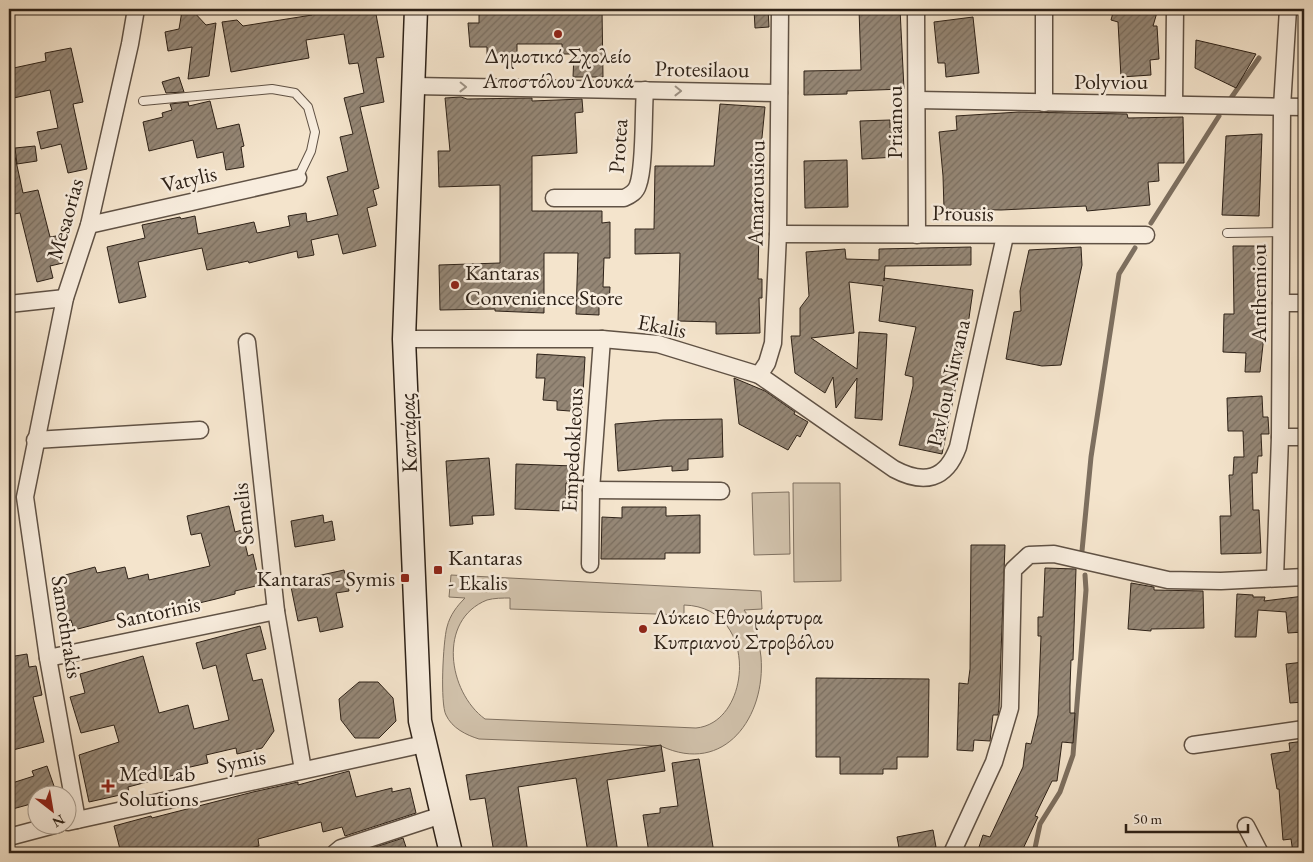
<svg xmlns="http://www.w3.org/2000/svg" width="1313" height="862" viewBox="0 0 1313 862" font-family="'EB Garamond',serif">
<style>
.pitch{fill:#d2c3ad;stroke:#807262;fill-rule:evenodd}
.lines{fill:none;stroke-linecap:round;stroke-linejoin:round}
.stream{stroke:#7d6f5f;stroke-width:5}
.building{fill:url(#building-hatch);stroke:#2e2218}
.lane-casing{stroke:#605245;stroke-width:10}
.street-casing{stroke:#605245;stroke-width:19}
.secondary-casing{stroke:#2e2218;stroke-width:25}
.lane{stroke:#f8edde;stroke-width:8}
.street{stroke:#f8edde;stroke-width:16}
.secondary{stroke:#f8edde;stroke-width:22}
.oneway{stroke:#9d9285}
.poi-dot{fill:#8f2418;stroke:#f8edde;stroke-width:2}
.labels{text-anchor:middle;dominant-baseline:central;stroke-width:5;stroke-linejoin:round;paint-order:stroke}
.poi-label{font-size:22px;fill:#2e2218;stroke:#f8edde;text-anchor:start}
.street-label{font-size:22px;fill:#2e2218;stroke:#f8edde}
</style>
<defs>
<pattern id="building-hatch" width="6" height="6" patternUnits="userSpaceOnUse" patternTransform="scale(1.25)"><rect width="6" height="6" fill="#958776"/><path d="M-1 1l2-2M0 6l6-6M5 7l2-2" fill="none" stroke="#7a6e60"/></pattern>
</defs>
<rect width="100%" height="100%" fill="#f4e4cc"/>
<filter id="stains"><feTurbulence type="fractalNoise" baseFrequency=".004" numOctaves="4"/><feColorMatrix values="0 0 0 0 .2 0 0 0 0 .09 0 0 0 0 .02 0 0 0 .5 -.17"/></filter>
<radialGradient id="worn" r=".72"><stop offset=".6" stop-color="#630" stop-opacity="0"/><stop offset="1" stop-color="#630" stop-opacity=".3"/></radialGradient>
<!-- pitch -->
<g class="pitch">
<path d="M793,483H840L841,581L794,582Z"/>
<path d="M789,492L790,554L754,555L752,493Z"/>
<path d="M451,575L761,591L762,609L744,610C755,623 759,640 761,657C766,716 725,776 661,746L479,739C466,735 452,728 446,715C440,704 443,641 447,627C450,615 457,606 465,598L449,597ZM510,598V609L684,615V605C760,607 752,723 696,728L485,719C448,692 437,620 487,600C494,598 503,598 510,598Z"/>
</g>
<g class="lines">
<!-- stream -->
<g class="stream">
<path d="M1231,98L1259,58"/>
<path d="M1151,223L1219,116"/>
<path d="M1082,551L1091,457L1119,274L1135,248"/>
<path d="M1034,853L1040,824L1060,792L1073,755L1086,590L1085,575"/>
</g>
</g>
<!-- building -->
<g class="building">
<path d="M311,9H375L384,57L376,58L384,102L360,107L379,188L373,190L377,205L367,208L376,246L343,254L338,234L311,240L314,255L298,258L297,251L249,263L248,261L207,270L202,248L138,262L146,297L119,303L107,247L145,238L142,225L180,217L181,219L195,216L198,234L254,222L257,233L290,226L288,216L306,213L307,222L338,215L327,177L348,171L340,137L353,134L344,98L364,93L358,63L349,64L344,34L306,40L309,58L231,72L222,22L237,20L243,26L312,15Z"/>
<path d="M479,9H528V14H555V9H602L603,77H573L574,54H562V44H517V55H487V47H470L468,23H479Z"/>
<path d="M754,9H768L769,27L755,28Z"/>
<path d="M859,9H900L904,89L847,91V94L804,95V71L861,70Z"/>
<path d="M1114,9H1158L1153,26H1157L1159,59L1150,60L1151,75L1121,77L1118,22L1111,20Z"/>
<path d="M192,10L206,25L216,23L209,76L188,79L192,47L168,51L165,32L179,29L182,11Z"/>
<path d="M973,17L979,73L946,77L945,63H938L934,22Z"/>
<path d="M1196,40L1256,54L1236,88L1195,68Z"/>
<path d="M71,48L83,102L73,104L87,169L68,173L61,144L41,149L37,132L58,128L50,90L9,99V69L46,61L45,53Z"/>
<path d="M179,77L184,92L166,93L162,82Z"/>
<path d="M461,97L467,99L532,98V101L582,99L583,112L575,113L577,153L532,156V211H602V223L610,222V258H604L603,287H610L609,304H599V315L576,314L578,253H544V313L495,311V309L440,310L439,265L500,263V185L439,187L438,151H450L445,98Z"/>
<path d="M210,101L217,129L239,124L244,146L241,147L244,167L226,170L223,152L197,158L193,140L149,151L143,122L163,117L162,113L172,110L170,104L188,102L189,106Z"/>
<path d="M720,104L765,107L758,178H760L758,279H762V298H759L760,333L716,334V322L678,321L680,253L635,254V229H654L655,166H714Z"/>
<path d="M1019,112L1127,114L1128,118L1183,117L1184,163H1158L1159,181L1148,182L1150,205L1087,211L1086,206L1001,210L944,209L943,176L939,132L957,130L956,116Z"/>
<path d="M890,120V128H895L896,157L862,159L860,121Z"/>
<path d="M1262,134L1259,216L1222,215L1226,136Z"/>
<path d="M35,146L37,161L17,164L15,148Z"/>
<path d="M14,152L23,193L38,190L50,237L56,236L63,263L50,266L53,278L37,282L20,213L14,214L9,192V153Z"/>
<path d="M847,160L848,207L805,208L804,161Z"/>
<path d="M1233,246H1266L1267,308L1260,372H1245L1246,353L1223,352L1224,314H1234Z"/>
<path d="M971,247V265L885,266L884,281V278L973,290L967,332L942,454L899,445L913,386V377L905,375L916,327L879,321L883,286L849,282L854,333L811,338L857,369L859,332L887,334L882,420L855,418L857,378L836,408L833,377L825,393L795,373L791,336H800V308L809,296L806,252L845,249L846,259L879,260V249Z"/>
<path d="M1081,247L1082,265L1061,365L1042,366L1006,359L1014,312L1021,311L1020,291L1029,250Z"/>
<path d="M537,354L585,357L582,412L557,410V401L543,400L545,378H536Z"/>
<path d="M734,378L765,391L795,412L794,414L808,422L800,437L797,435L788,450L739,424Z"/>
<path d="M1262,396L1263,417H1268L1269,434H1261L1262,456H1258L1257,473H1252L1253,510H1259L1261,553L1221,554L1220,516H1231L1229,475H1233L1234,457H1244L1243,431H1228L1227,398Z"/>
<path d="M722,419L723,457L688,459V470L672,471V466L618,471L615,424L663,420Z"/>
<path d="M489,458L494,515L472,516L473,524L450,526L446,461Z"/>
<path d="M516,464L574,466L573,483H566L565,511L515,509Z"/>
<path d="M229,506L235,532L242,530L248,556L253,554L260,585L235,591V594L216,599L140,617L139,613L74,630L71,620L65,622L54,578L95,567L97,573L125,567L128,579L148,574L149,580L210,566L201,533L191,535L187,516Z"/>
<path d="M622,507H666V516L700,515V553H665V559H601L602,517L622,518Z"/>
<path d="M323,515L324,523L332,521L335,540L295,547L291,521Z"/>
<path d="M971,545H1005L999,708L998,715H993L990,741L974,740L973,751L957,750L959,683L968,684L970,669Z"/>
<path d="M1045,568L1076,569L1073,660H1071L1070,687V713H1075L1073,743L1062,742L1057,781H1052L1035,816L1038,817L1021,853H977L983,835L990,837L1023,767L1026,743L1031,744L1038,715L1041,636H1038V617H1043Z"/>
<path d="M344,570L349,591L336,593L343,627L320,632L317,617L298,621L290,582Z"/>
<path d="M1131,583L1154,587V590L1203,591L1204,628L1151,629V631L1128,629Z"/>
<path d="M1237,594L1253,595V597H1265L1264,601L1304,596V632L1288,633L1286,612L1258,610L1256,637H1235Z"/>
<path d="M260,626L266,649L246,654L253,681L262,679L274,731L262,748L237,754L236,748L206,755L208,763L177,770L178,774L128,787L129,793L89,802L79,755L119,742L114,725L81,733L70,697L85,693L80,674L143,656L159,713L188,705L194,729L229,720L216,665L203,669L196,643Z"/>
<path d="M27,654L29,667L36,666L42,695L33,697L44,742L9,751V657Z"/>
<path d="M1304,662V702L1290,703L1286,664Z"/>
<path d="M816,678L929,679L928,757H897V769H883V774H840V757H816Z"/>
<path d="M359,682H378L393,698L396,721L379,738H355L341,720L339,699Z"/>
<path d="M1304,741V853H1293L1291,839L1283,840L1279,789H1277L1271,754L1290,751L1289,743Z"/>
<path d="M661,745L665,771L607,780L618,853H588L576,778L518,787L528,853H494L485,798L470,800L466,775Z"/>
<path d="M699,759L714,853H649L643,815L660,813V808L678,806L672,763Z"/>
<path d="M47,766L54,786L41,790L42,794H38V802L9,810V784L34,776L32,771Z"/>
<path d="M349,771L356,797L392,788V792L410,788L416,813L345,836L342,827L323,832L321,822L258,839L259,846L228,853H121L114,826L151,816L152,818L253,792L298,782V785Z"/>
<path d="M933,830L936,847L926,849L927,853H900L897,837Z"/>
<path d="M403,838L408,853H357Z"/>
</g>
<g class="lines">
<!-- lane casing -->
<g class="lane-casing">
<g id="lane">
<path d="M143,101L272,89L295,93L308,107L315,132L311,151L298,178"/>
<path d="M1227,233L1280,232"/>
</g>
</g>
<!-- street casing -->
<g class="street-casing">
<g id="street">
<path d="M916,9L917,235"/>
<path d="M1044,9V103"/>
<path d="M414,86L779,93"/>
<path d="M917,100L1304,107"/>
<path d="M1174,104L1175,9"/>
<path d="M554,198H624C631,195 636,192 638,185C645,166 643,113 645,90"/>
<path d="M89,225L298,178"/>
<path d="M778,234L1146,235"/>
<path d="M1281,303H1304"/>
<path d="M9,304L65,298"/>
<path d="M404,339H602L658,344L759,375L894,469C924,485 946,480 958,447L1005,236"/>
<path d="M247,342L276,611L303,770"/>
<path d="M759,375L767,363L773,343L778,234L780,9"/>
<path d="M1280,437H1304"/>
<path d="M35,440L200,430"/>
<path d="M591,490L721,491"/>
<path d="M590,564L591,490L602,339"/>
<path d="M1275,578L1280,437L1282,107L1288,9"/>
<path d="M48,658L276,611"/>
<path d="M1193,745L1304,729"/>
<path d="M77,820L48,658L25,497L65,298L89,225L130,44L136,9"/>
<path d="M68,822L424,744"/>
<path d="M1246,826L1260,853"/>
<path d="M9,837L58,824"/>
<path d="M335,853L341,848L442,815"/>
<path d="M952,853L994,762L1010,708L1013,570L1029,555L1054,554L1168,580L1221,581L1304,577"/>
</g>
</g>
<!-- secondary casing -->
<g class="secondary-casing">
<path id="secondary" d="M416,9L404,339L420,721L451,853"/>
</g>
<!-- lane -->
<use href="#lane" class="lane"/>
<!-- street -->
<use href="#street" class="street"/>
<!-- secondary -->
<use href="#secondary" class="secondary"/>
</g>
<!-- one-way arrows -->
<defs><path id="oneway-chevron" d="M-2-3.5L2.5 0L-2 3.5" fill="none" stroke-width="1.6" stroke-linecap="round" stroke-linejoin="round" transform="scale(1.25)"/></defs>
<g class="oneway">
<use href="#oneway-chevron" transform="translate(463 87) rotate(1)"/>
<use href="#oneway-chevron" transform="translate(678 91) rotate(1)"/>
</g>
<!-- markers -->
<g class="poi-dot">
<circle cx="558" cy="34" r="5"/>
<circle cx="455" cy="285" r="5"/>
<rect x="433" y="565" width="10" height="10" rx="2.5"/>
<rect x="400" y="573" width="10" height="10" rx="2.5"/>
<circle cx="643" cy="629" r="5"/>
<path d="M105.5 778.5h5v5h5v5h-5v5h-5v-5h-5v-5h5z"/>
</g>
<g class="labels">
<!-- poi labels -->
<g class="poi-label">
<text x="558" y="55" text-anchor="middle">Δημοτικό Σχολείο<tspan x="558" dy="25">Αποστόλου Λουκά</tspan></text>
<text x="465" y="272">Kantaras<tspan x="465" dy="25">Convenience Store</tspan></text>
<text x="448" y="557">Kantaras<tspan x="448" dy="25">- Ekalis</tspan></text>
<text x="395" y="578" text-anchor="end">Kantaras - Symis</text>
<text x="653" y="616">Λύκειο Εθνομάρτυρα<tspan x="653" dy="25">Κυπριανού Στροβόλου</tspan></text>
<text x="119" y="773">Med Lab<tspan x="119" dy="25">Solutions</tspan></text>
</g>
<!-- street labels -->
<g class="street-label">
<text transform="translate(702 69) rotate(1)">Protesilaou</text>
<text x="1111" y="81">Polyviou</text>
<text transform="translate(894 122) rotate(-90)">Priamou</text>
<text transform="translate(618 146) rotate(-86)">Protea</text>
<text transform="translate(189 179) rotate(-13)">Vatylis</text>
<text transform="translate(756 193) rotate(-89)">Amarousiou</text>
<text transform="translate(963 213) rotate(1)">Prousis</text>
<text transform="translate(65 219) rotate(-74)">Mesaorias</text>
<text transform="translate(1258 293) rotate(-90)">Anthemiou</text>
<text transform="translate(662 326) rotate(11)">Ekalis</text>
<text transform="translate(948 383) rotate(-77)">Pavlou Nirvana</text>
<text transform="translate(408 433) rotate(-92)">Καντάρας</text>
<text transform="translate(572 450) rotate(-87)">Empedokleous</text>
<text transform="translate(243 514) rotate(-96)">Semelis</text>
<text transform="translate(158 612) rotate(-12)">Santorinis</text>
<text transform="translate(67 627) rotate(81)">Samothrakis</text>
<text transform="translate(241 761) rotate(-12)">Symis</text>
</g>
</g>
<!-- margin -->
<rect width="1313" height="862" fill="none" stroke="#f4e4cc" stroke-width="30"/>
<rect x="10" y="10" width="1293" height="842" fill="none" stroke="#2e2218" stroke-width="2.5"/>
<rect x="15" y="15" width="1283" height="832" fill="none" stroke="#2e2218"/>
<!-- north arrow -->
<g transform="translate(52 810) rotate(149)"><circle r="24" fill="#f8edde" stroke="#a79c8f"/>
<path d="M0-4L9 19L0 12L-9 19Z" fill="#8f2418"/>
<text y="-8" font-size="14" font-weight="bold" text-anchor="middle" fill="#2e2218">N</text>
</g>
<!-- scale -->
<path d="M1126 824v8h122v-8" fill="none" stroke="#2e2218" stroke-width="2.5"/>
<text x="1133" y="824" font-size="15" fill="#2e2218" stroke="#f8edde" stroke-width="4" paint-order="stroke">50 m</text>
<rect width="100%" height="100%" filter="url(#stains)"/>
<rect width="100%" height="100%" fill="url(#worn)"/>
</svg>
